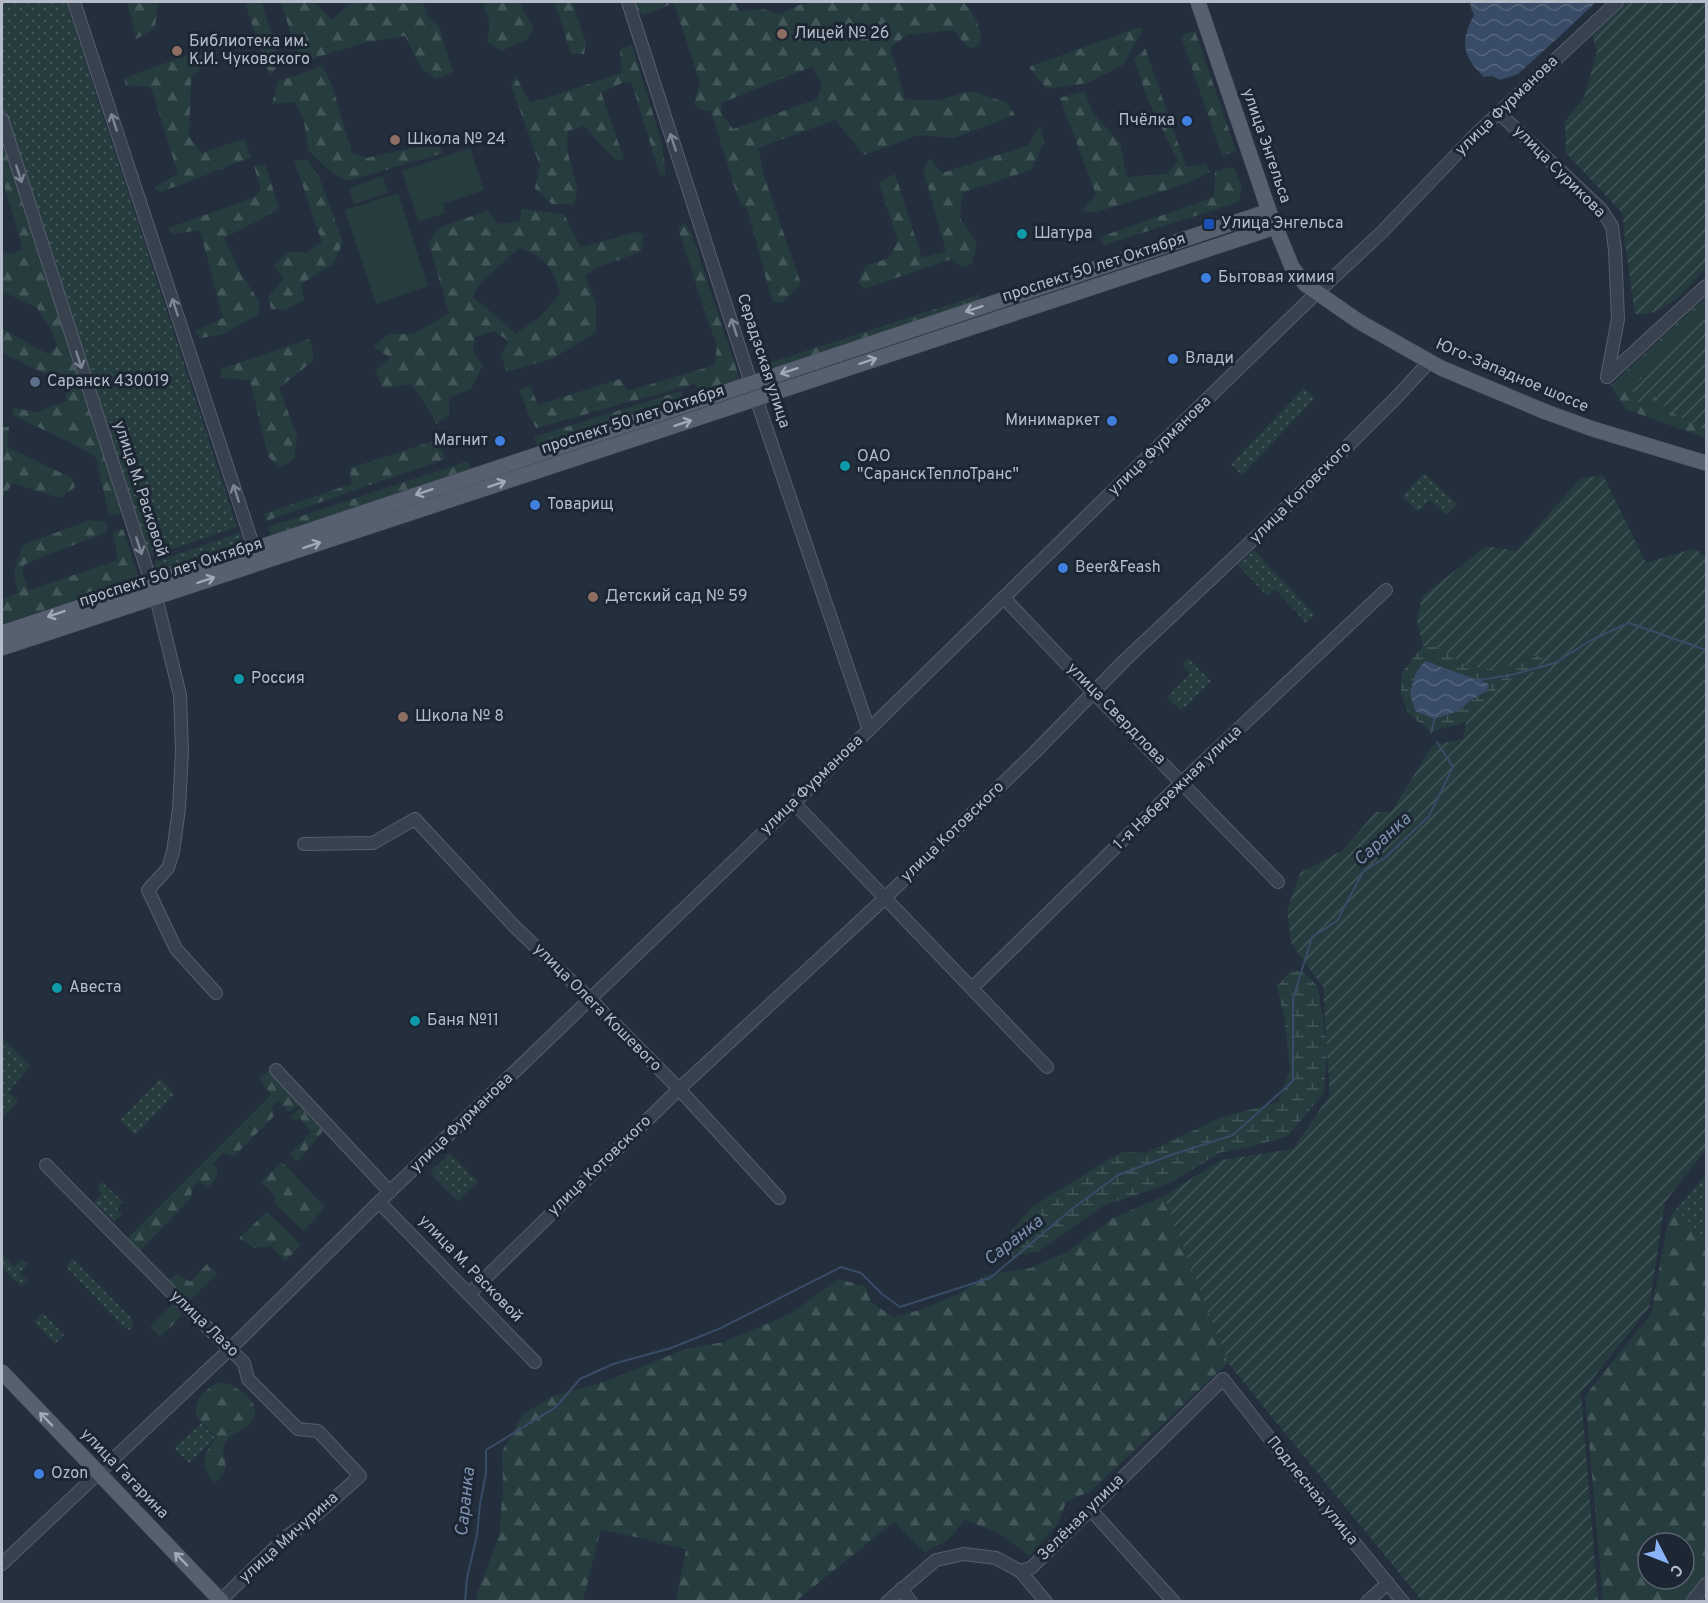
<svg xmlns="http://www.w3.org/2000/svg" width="1708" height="1603" viewBox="0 0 1708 1603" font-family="Overpass,sans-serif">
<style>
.grass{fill:url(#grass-dots)}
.forest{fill:url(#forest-firs);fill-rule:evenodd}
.wetland{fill:url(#wetland-marsh);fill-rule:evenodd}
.garden{fill:url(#garden-furrows)}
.pitch{fill:#263c3f}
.water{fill:url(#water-waves)}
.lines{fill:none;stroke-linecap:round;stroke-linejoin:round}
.stream{stroke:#394c67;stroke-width:2}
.minor-casing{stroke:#565f6c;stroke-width:14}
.major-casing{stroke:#414a57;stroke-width:16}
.minor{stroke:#38414e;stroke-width:12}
.major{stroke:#56606e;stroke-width:15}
.oneway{stroke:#7c8592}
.oneway2{stroke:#a1aab7}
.education-dot{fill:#8d6e63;stroke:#1d2633;stroke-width:2}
.shop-dot{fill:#3f7fe0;stroke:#1d2633;stroke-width:2}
.transit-dot{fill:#1a4fb4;stroke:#1d2633;stroke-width:2}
.culture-dot{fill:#0f9aa8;stroke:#1d2633;stroke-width:2}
.service-dot{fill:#5c6f8a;stroke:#1d2633;stroke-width:2}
.labels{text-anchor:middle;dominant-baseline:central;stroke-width:6;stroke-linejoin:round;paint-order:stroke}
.poi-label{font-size:16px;fill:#b4bcc9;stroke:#1d2633;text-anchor:start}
.street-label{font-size:16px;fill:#b4bcc9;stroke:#1d2633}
.water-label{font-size:18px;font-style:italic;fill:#7c92b1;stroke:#1d2633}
</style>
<defs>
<pattern id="grass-dots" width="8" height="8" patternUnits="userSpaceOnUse" patternTransform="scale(1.5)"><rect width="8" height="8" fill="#263c3f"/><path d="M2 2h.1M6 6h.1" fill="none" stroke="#435659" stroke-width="1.8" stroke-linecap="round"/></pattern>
<pattern id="forest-firs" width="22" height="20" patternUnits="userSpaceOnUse" patternTransform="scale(1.5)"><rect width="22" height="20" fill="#263c3f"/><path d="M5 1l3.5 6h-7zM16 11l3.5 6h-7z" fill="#435659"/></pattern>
<pattern id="wetland-marsh" width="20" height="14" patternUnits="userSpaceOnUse" patternTransform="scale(1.5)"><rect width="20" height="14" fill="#263c3f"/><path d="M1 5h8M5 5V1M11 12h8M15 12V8" fill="none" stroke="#435659"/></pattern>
<pattern id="garden-furrows" width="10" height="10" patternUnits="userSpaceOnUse" patternTransform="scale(1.5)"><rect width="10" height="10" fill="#263c3f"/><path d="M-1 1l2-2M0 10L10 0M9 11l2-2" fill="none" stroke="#435659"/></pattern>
<pattern id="water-waves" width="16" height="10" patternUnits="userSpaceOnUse" patternTransform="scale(1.5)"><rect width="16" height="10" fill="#394c67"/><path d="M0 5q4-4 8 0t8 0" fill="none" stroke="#53647b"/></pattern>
</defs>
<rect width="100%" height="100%" fill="#242f3e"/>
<!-- grass -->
<g class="grass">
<path d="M2,2H66L237,527L149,557L2,108Z"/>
<path d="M1304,388L1315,398L1242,475L1231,464Z"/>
<path d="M1424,473L1457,504L1446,515L1430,500L1418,512L1402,496Z"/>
<path d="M239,533L244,535V542L164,572C158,571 155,568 154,562Z"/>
<path d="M1254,550L1315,615L1306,623L1275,589L1267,596L1238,565Z"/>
<path d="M1188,658L1211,681L1181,711L1167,697L1190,673L1182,664Z"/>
<path d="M2,1038L30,1065L9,1092L18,1101L2,1119Z"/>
<path d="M160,1079L175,1094L135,1135L120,1120Z"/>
<path d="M450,1153L478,1182L458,1201L430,1173Z"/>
<path d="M1706,1174V1239L1676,1209Z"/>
<path d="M102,1182L123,1202L117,1209L122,1214L114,1222L94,1202L102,1193L97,1187Z"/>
<path d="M2,1254L14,1267L22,1259L28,1265L20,1273L28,1281L21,1287L2,1267Z"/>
<path d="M73,1259L132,1319L133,1327L129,1330L125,1328L67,1268V1265Z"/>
<path d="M43,1313L64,1335L55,1344L34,1322Z"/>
<path d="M201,1423L215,1438L189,1463L174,1448Z"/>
</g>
<!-- forest -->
<g class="forest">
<path d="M126,2H158L155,28L136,39L132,18Z"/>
<path d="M280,2H314L332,20L352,2H423L427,16L438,24L453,72L436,79L422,69L405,36L363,43L302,62Z"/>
<path d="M483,2H521V6L534,28L527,40L501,51L487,42L490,24Z"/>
<path d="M555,2H572L586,43L584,54H571Z"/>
<path d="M632,2H736L739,11L763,9L779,14L806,2H887L889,3L900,2H963C974,14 982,27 981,44L972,48L966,46L954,30L907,35L890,48L905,99L935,101L971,91L1007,103L1015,115L954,138L919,135L864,155L835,120L758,148L764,176L801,284L782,303L772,301L747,208L740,204L711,111L698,109L694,103L700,83L674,3L644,15L632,7ZM812,67L822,84L817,99L733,129L722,114L721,103Z"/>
<path d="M245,3H262L280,62L271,75L266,67Z"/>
<path d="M1140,27L1143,30L1136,41L1123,65L1087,83L1047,89L1029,67Z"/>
<path d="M1195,31L1236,151L1222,156L1181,36Z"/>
<path d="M632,45L662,143L666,175H660L632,84L624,82L601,92L624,159L615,160L584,126L568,131L567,149L577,189L574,205L552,204L535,188L540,166L511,85L515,75L530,103L622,73L620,49Z"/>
<path d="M213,46L218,53L191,77L189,136L202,153L244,139L251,157L183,184L159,192L154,188L178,174L151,87L126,85L124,78Z"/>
<path d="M1145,48L1186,167L1206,164L1210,172L1188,183L1094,213L1082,210L1096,195L1060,98L1084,91L1093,113L1120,143L1127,177L1167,174L1178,161L1148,100L1134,59Z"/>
<path d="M322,65L332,86L352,153L366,158L437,143L443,153L347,181L333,174L308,150L304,120L295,102L272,104L278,81L301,74Z"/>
<path d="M1040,126L1044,142L1031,170L962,193L960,218L977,244L972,264L962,268L952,259L864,289L858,282L866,266L889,258L898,241L879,183L895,174L922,258L946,251L923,169L930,159L942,173L1029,145L1035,132Z"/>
<path d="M2,132L122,514L109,516L96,457L72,443L12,415L13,408L36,412L66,401L67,384L2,353V329L48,354L57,346L51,328L37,308L2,291V251L10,254L23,250L2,178Z"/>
<path d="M294,160L308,161L319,177L343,242L333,264L301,284L304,300L284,310L271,309L268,297L284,279L274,265L289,251L305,253L322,242Z"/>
<path d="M265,164L279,208L267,216L224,238L241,274L259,301V314L221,335L199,338L195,331L223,318L200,230L172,234L168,228L253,198L261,190L254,166Z"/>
<path d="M1228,167L1235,169L1242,188L1239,202L1104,245L1100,237L1214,197L1215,172Z"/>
<path d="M522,209L564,214L580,247L637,232L644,234L641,252L603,265L585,275L596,304V332L552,359L507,372L501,355L508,341L495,331L475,337L473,352L483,365L471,389L449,398V415L436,424L431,413L411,384L383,388L375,370L391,358L373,347L388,334H414L449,313L429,244L437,229L488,210L498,224L520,221ZM519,248C544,255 554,269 560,294L539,318L516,333L473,297L478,285Z"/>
<path d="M685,223L692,235L741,383L705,395L694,384L536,428L528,413L519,389L530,386L538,405L620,379L628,391L715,365L717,345L710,327L678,228Z"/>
<path d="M979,295L982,303L769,372L766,364Z"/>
<path d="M1706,297V312L1631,389L1640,405L1653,395L1671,412L1706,430V438L1625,409L1611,385Z"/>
<path d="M310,339L314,360L279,388L297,436L294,459L279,468L268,456L250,380L221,378L220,369Z"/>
<path d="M681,391L684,402L539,449L534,437Z"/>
<path d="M2,427H9L7,447L72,478L75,487L60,498L13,483L2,498Z"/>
<path d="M437,440L445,459L266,521L264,514L351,484L350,468Z"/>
<path d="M468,461L471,470L271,536L268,527Z"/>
<path d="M90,520L106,522L107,532L25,564L22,572L29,590L118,560L113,532L123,529L139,579L2,624V599L18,593L14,572L23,545Z"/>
<path d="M268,1071L302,1103L289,1112L278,1101L272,1107L274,1116L234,1156L223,1153L213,1164L218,1170L215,1180L207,1188L199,1181L192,1189L191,1198L140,1251L127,1239L271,1095L259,1079Z"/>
<path d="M301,1108L323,1131L297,1162L290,1154L311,1132L301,1119L293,1120L290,1117Z"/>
<path d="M282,1162L325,1207L304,1231L273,1202L276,1197L261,1182Z"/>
<path d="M1164,1196L1228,1363L1091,1491L1066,1502L1058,1524L1029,1556L999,1533L965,1520L948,1540L925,1553L894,1522L796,1601H676L686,1549L601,1529L583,1601H477V1594L499,1536L503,1488L502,1452L523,1414L551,1397L609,1380L685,1349L724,1342L790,1314L838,1279L865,1286L871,1302L893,1317L920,1310L959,1294L986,1275L1031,1268L1067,1252L1113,1218Z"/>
<path d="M1676,1209L1706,1239V1380L1703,1383L1706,1390V1575L1684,1601H1603L1585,1396L1651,1314L1668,1221ZM1648,1543H1684V1579H1648Z"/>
<path d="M267,1212L301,1245L285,1261L271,1246L254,1248L239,1238Z"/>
<path d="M207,1264L217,1274L190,1300L169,1280L177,1273L190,1282Z"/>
<path d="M173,1304L183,1315L160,1337L150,1327Z"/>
<path d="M217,1383C222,1383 228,1383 232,1385C232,1385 239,1390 239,1390C252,1399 262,1411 249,1424C243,1431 231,1433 226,1441C216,1455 237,1464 215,1483C207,1475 201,1462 207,1451C210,1446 214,1443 216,1438C211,1430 200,1423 197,1415C192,1400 207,1389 217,1383Z"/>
</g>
<!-- wetland -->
<g class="wetland">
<path d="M1423,646L1439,647L1466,666L1500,670L1525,658L1538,655L1543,659L1536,671L1504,681L1490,698L1466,722L1431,732L1408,713L1401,695L1402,672ZM1425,662L1489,684L1487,691L1471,700L1458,711Z"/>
<path d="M1292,970L1304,972L1318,987L1327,1048L1324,1092L1288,1136L1243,1149L1221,1152L1168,1184L1103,1206L1039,1251L1012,1257L1011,1231L1032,1207L1121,1152L1145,1153L1220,1118L1278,1102L1290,1070L1285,1022L1277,986Z"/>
</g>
<!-- garden -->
<g class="garden">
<path d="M1625,2H1706V268C1686,289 1666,317 1635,314L1625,243L1623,214L1566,153L1565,121L1584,97L1597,52L1592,34Z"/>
<path d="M1706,312V430L1671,412L1653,395L1640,405L1631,389Z"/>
<path d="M1603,475L1646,563L1695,548L1706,558V1149L1665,1202L1649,1308L1581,1393L1598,1601H1422L1228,1363L1164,1196L1221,1160L1293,1149L1330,1095L1323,987L1291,943L1287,910L1300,873L1343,850L1376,812H1391L1433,745L1463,739L1466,722L1490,698L1504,681L1536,671L1543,659L1538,655L1525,658L1500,670L1466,666L1439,647L1423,646L1417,621L1422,597L1486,546L1516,551L1580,479Z"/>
</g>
<!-- pitch -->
<g class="pitch">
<path d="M470,148L484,190L443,204L445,213L419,222L402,171Z"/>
<path d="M383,176L388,193L354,204L349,188Z"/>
<path d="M398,193L428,286L376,304L345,210Z"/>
</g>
<!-- water -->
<g class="water">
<path d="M1470,2H1596L1560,36L1518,74L1500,80L1492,76L1484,77C1462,56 1460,41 1474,15L1471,8Z"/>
<path d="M1425,661L1489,684L1487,691L1471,700L1458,711L1434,719L1415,711L1410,693L1416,672Z"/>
</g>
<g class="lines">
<!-- stream -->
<g class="stream">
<path d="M1474,681L1511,675L1555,663L1593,639L1629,623L1706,650"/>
<path d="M1431,732L1435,717"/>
<path d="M465,1602L467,1578L477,1535L480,1504L486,1473V1450L556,1407L580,1379L613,1364L671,1348L721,1328L841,1267L861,1273L882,1294L900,1307L990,1278L1072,1209L1118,1175L1171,1155L1233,1135L1293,1081V999L1312,937L1337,921L1363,872L1386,857L1429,816L1453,767L1437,742"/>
</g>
<!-- minor casing -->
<g class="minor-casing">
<g id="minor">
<path d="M74,2L254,548"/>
<path d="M628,2L751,383"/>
<path d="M1499,113L1601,209L1612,226L1615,250L1618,319L1607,377"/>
<path d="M2,119L151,582"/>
<path d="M1607,377L1706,286"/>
<path d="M756,398L869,730"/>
<path d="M156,597L180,695L182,751L179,809L173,852L168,868L148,890L176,949L216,993"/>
<path d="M1004,598L1094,693L1278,882"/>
<path d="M794,803L1047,1067"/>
<path d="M304,844L373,843L415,819L515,927L591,1000L679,1089L779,1198"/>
<path d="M972,988L1182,782L1386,590"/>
<path d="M276,1070L390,1192"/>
<path d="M46,1165L177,1298L244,1363L248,1379L298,1429L318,1431L360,1476L309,1521L287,1536L219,1602"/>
<path d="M379,1202L535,1362"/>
<path d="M469,1294L679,1089L885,898L1035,752L1125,660L1261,532L1394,400L1429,362"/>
<path d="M1090,1509L1174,1602"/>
<path d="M2,1564L230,1349L379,1202L794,803L1134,470L1305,304L1382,232L1475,135L1617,2"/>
<path d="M1020,1571L1046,1602"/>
<path d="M901,1589L911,1602"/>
<path d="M887,1602L936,1560L964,1554L996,1558L1020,1571L1031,1568L1223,1379L1281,1453L1403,1602"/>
<path d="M1367,1602L1388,1583"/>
<path d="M1692,1602L1706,1584"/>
</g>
</g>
<!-- major casing -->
<g class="major-casing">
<g id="major">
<path d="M1198,2L1269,211L1292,267L1305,284L1358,321L1441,368L1546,412L1593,429L1706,463"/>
<path d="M2,633L1269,211"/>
<path d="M2,648L1275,227"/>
<path d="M2,1372L222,1602"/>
</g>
</g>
<!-- minor -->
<use href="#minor" class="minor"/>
<!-- major -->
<use href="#major" class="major"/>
</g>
<!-- one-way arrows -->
<defs><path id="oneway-shaft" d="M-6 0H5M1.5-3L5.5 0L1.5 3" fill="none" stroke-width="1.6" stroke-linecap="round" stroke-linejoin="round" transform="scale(1.5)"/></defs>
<g class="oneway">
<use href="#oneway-shaft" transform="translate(114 122) rotate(-108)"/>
<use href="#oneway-shaft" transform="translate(673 142) rotate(-108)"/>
<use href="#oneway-shaft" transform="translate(19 174) rotate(72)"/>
<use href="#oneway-shaft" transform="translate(175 307) rotate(-108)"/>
<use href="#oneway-shaft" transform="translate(734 327) rotate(-108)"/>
<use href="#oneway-shaft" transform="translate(79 360) rotate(72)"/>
<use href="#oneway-shaft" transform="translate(236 493) rotate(-108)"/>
<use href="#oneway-shaft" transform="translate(139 546) rotate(72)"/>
</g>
<g class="oneway2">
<use href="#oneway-shaft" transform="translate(974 309) rotate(162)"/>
<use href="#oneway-shaft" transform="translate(868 361) rotate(-18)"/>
<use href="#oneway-shaft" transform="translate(789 371) rotate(162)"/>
<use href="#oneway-shaft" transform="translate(683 423) rotate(-18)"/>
<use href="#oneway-shaft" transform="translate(497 484) rotate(-18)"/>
<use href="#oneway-shaft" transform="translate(424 492) rotate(162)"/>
<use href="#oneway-shaft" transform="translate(312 545) rotate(-18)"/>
<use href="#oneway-shaft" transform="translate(206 580) rotate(-18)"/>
<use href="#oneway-shaft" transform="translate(56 614) rotate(161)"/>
<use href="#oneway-shaft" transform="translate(46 1419) rotate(-134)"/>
<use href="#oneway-shaft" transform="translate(181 1559) rotate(-134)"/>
</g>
<!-- markers -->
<g class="education-dot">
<circle cx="782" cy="34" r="6"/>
<circle cx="177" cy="51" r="6"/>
<circle cx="395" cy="140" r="6"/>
<circle cx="593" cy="597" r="6"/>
<circle cx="403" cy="717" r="6"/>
</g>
<g class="shop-dot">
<circle cx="1187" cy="121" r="6"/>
<circle cx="1206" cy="278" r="6"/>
<circle cx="1173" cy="359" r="6"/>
<circle cx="1112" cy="421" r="6"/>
<circle cx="500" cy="441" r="6"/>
<circle cx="535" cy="505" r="6"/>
<circle cx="1063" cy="568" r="6"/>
<circle cx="39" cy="1474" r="6"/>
</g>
<rect class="transit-dot" x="1203" y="218" width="12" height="12" rx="3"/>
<g class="culture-dot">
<circle cx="1022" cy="234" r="6"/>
<circle cx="845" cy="466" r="6"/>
<circle cx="239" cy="679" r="6"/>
<circle cx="57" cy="988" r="6"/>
<circle cx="415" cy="1021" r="6"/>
</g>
<circle class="service-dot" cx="35" cy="382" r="6"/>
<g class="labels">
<!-- poi labels -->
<g class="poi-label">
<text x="794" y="34">Лицей № 26</text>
<text x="189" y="42">Библиотека им.<tspan x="189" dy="18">К.И. Чуковского</tspan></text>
<text x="1175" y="121" text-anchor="end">Пчёлка</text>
<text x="407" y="140">Школа № 24</text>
<text x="1221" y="224">Улица Энгельса</text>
<text x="1034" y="234">Шатура</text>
<text x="1218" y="278">Бытовая химия</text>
<text x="1185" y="359">Влади</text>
<text x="47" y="382">Саранск 430019</text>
<text x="1100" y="421" text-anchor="end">Минимаркет</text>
<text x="488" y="441" text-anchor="end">Магнит</text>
<text x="857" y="457">ОАО<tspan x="857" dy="18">"СаранскТеплоТранс"</tspan></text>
<text x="547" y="505">Товарищ</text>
<text x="1075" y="568">Beer&amp;Feash</text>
<text x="605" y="597">Детский сад № 59</text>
<text x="251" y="679">Россия</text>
<text x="415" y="717">Школа № 8</text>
<text x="69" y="988">Авеста</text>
<text x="427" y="1021">Баня №11</text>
<text x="51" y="1474">Ozon</text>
</g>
<!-- street labels -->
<g class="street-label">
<text transform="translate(1507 106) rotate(-44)">улица Фурманова</text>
<text transform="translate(1266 146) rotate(71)">улица Энгельса</text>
<text transform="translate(1559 172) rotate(45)">улица Сурикова</text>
<text transform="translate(1094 268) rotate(-18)">проспект 50 лет Октября</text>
<text transform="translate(763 361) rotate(72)">Серадзская улица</text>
<text transform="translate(1512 376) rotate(23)">Юго-Западное шоссе</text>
<text transform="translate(633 420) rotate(-18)">проспект 50 лет Октября</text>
<text transform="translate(1160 446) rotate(-44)">улица Фурманова</text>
<text transform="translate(140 489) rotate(72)">улица М. Расковой</text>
<text transform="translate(1301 493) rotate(-45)">улица Котовского</text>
<text transform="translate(171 573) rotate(-18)">проспект 50 лет Октября</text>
<text transform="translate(1116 714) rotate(46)">улица Свердлова</text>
<text transform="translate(812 785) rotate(-44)">улица Фурманова</text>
<text transform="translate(1178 788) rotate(-44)">1-я Набережная улица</text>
<text transform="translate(953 832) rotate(-44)">улица Котовского</text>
<text transform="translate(597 1008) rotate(45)">улица Олега Кошевого</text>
<text transform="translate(462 1123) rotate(-44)">улица Фурманова</text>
<text transform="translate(600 1166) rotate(-44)">улица Котовского</text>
<text transform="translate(470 1269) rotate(46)">улица М. Расковой</text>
<text transform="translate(204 1324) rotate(44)">улица Лазо</text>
<text transform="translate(124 1474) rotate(46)">улица Гагарина</text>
<text transform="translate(1312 1491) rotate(51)">Подлесная улица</text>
<text transform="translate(1081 1518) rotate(-45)">Зелёная улица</text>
<text transform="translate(289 1538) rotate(-42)">улица Мичурина</text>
</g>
<!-- water labels -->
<g class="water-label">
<text transform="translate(1383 840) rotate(-42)">Саранка</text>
<text transform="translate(1014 1241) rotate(-38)">Саранка</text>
<text transform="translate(466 1502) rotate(-84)">Саранка</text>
</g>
</g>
<!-- border -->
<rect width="1708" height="1603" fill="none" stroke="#b4bcc9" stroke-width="6"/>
<!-- north arrow -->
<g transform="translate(1666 1561) rotate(132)"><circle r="28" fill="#1d2633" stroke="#59626f" stroke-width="1.5"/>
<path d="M0-4.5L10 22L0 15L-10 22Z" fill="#8ab4f8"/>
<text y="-9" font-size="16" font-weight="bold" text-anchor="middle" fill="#b4bcc9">С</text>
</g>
</svg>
